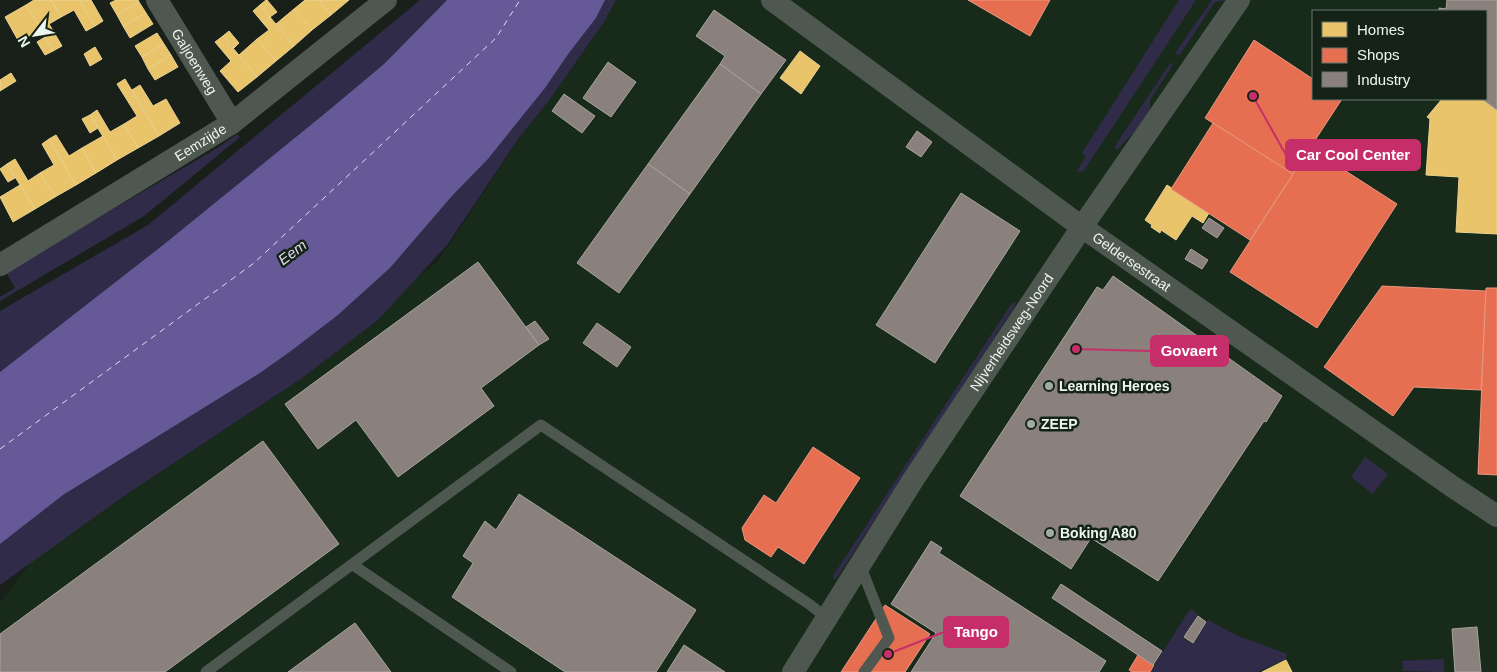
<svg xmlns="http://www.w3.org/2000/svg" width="1497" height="672" viewBox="0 0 1497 672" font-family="Helvetica,sans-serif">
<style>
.built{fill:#182a1a;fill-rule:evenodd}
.green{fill:#312b4a}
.water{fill:#665997}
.homes{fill:#e9c46a;stroke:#ead391}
.shops{fill:#e76f51;stroke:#e99880}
.industry{fill:#8a817c;stroke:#a8a49e}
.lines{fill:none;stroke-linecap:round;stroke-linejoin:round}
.ferry{stroke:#dfdcf0;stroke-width:1;stroke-dasharray:6 5;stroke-linecap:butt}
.lane{stroke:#4f5850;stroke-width:11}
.street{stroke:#4f5850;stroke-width:22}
.poi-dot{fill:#a2aba3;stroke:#142316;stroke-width:2}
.labels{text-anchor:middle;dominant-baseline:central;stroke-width:5;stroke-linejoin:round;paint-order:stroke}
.street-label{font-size:14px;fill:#edf6ed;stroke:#142316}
.poi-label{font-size:14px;font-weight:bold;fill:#edf6ed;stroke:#142316;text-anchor:start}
.water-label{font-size:15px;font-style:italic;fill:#dfdcf0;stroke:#142316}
.leader{fill:none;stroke:#c62e6a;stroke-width:2}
.callout-dot{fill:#c62e6a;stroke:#142316;stroke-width:2}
.callout{fill:#c62e6a;stroke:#c62e6a;stroke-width:2}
.callout-label{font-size:15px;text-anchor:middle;font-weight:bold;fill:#fff}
</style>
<rect width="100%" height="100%" fill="#182019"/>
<!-- built -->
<path class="built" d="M611,0H1497V672H0V603L34,558L437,262ZM1313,11H1486V99H1313Z"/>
<!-- green -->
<g class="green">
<path d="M420,0H447L384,64L323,115L163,245L0,372V311L148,225Z"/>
<path d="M605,0H616L604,22L547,103L518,139L447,245L378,320L302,378L124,496L0,585V544L6,538L63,495L260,373L291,351L338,315L390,268L452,196L488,159L545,88L569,53L596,18Z"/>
<path d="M1179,0H1196L1083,172L1080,171L1076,172L1086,157L1082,153Z"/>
<path d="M1212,0H1226L1214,3L1180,55H1177L1176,52Z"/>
<path d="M1171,62L1173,65L1150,100V115L1118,149H1115V146Z"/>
<path d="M237,134L240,137L144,216L0,301V297L15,288L6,272L219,147Z"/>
<path d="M1015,302V306L836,579H834L833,576L1012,303Z"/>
<path d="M1365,457L1388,474L1373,494L1351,477Z"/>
<path d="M1190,609L1198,614L1183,638L1193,644L1208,620L1238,636L1287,654L1286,659L1258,672H1151L1155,666V664Z"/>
<path d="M1444,659V672L1403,671L1402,661Z"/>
</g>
<!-- water -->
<path class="water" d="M447,0H605L596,18L569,53L545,88L488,159L452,196L390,268L338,315L291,351L260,373L63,495L0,544V372L163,245L323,115L384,64Z"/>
<!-- homes -->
<g class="homes">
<path d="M34,0H51L61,17L49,24L62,46L53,51L26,5Z"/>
<path d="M51,0H79L95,26L86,31L74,10L61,17Z"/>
<path d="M79,0H91L103,21L95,26Z"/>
<path d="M116,0H138L139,2L117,15L110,3Z"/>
<path d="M266,0H267L277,12L270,17L260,5Z"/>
<path d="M305,0H319L331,15L312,30L294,9Z"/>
<path d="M319,0H349L331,15Z"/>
<path d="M139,2L146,13L123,26L117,15Z"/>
<path d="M26,5L41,29L19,42L5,17Z"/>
<path d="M260,5L270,17L263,23L253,11Z"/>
<path d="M294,9L312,30L294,46L276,24Z"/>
<path d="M146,13L153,24L130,38L123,26Z"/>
<path d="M270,17L294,46L276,61L257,39L269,30L263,23Z"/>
<path d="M229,31L239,43L234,48L223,36Z"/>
<path d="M157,33L164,44L142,57L135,46Z"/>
<path d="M223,36L257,77L238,92L220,71L231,61L215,42Z"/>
<path d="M45,37L53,51L45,55L37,42Z"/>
<path d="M257,39L276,61L257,77L239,55Z"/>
<path d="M164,44L171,55L148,69L142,57Z"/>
<path d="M95,47L102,59L90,66L84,54Z"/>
<path d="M800,51L820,66L801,94L780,78Z"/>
<path d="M171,55L178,67L155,80L148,69Z"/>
<path d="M11,73L16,81L0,91V80Z"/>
<path d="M125,79L159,136L138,148L124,124L137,116L117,84Z"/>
<path d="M140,85L153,106L166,99L180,123L159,136L132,90Z"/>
<path d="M1442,99H1482L1497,110V234L1456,232L1459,177L1426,175L1430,119L1427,117Z"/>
<path d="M97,110L110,132L124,124L138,148L117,160L90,115Z"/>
<path d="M90,115L98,128L90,133L82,119Z"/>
<path d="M56,135L69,156L82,148L96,173L76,185L49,139Z"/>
<path d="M103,136L117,160L96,173L82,148Z"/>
<path d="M49,139L76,185L55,197L40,173L54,165L42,144Z"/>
<path d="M15,159L28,181L40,173L55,197L35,209L7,164Z"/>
<path d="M7,164L15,178L8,182L0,169Z"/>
<path d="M20,185L35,209L13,222L0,197Z"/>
<path d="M1167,185L1209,213L1203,223L1192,216L1176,240L1161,230L1160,233L1151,227L1152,225L1145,220Z"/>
<path d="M1286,660L1292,672H1262Z"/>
</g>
<!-- shops -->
<g class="shops">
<path d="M968,0H1050L1030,36Z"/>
<path d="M1254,40L1313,79V99H1342L1293,174L1205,118Z"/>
<path d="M1213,123L1293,174L1250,240L1171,189Z"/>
<path d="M1310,148L1397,204L1317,328L1230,272Z"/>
<path d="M1382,286L1486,291L1481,390L1414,387L1393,416L1324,367Z"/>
<path d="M1486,288H1497V475L1478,474Z"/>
<path d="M813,447L860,478L804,564L778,547L771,557L745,540L742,528L764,495L776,503Z"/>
<path d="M885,605L930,634L905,672H841Z"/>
<path d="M1138,655L1154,665L1150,672H1132L1129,670Z"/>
</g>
<!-- industry -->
<g class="industry">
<path d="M1447,0H1497V110L1482,99H1486V11H1439V8L1446,9Z"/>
<path d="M714,10L786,60L761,94L720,64L725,56L696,36Z"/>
<path d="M608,62L636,82L611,117L583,98Z"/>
<path d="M720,64L761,94L690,194L648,164Z"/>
<path d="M564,94L595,116L582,133L552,111Z"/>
<path d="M917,131L932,142L921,157L906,147Z"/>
<path d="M648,164L690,194L619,293L577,263Z"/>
<path d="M961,193L1020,231L935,363L876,325Z"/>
<path d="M1209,218L1224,228L1217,238L1202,228Z"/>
<path d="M1191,249L1208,260L1202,269L1185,259Z"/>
<path d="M478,262L539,345L481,388L494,406L398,477L356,420L318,449L285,404Z"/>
<path d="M1113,276L1282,396L1266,422L1264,421L1158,581L1091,538L1071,569L960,496L1097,287L1103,290Z"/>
<path d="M535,321L549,339L539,345L526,327Z"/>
<path d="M597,323L631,347L617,367L583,343Z"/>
<path d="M263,441L339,544L165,672H0V634Z"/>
<path d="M519,494L696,610L656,672H565L452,597L473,563L463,556L485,521L496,530Z"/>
<path d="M931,541L942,548L939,553L1106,661L1099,672H911L936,633L891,604Z"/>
<path d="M1061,584L1162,651L1153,665L1052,598Z"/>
<path d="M1198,616L1206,622L1193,643L1184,637Z"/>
<path d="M355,623L391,672H288Z"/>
<path d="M1477,627L1481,672H1455L1452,629Z"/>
<path d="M684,645L725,672H667Z"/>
</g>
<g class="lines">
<!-- ferry -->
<path class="ferry" d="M0,449L254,263L496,38L520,0"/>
<!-- lane -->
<g class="lane">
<path d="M353,565L511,672"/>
<path d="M860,565L889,638L864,672"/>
<path d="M206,672L541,425L809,604L827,618"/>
</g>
<!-- street -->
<g class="street">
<path id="s1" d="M157,0L232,123"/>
<path id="s2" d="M772,0L1082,227L1453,487L1497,516"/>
<path id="s3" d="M0,265L232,123L386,0"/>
<path id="s4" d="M793,672L913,480L1082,227L1239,0"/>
</g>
</g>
<!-- markers -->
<g class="poi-dot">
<circle cx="1049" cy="386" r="5"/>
<circle cx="1031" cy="424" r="5"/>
<circle cx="1050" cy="533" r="5"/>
</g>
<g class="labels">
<!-- street labels -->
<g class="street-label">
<text stroke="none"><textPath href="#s1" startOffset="72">Galjoenweg</textPath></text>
<text stroke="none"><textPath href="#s3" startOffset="235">Eemzijde</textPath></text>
<text stroke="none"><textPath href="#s2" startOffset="445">Geldersestraat</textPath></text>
<text stroke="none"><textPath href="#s4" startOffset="404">Nijverheidsweg-Noord</textPath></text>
</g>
<!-- poi labels -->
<g class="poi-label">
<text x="1059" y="386">Learning Heroes</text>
<text x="1041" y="424">ZEEP</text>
<text x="1060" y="533">Boking A80</text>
</g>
<!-- water labels -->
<g class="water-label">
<text transform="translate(292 252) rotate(-37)">Eem</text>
</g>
</g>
<!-- callouts -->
<path class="leader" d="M1253 96L1286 155M1076 349L1151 351M888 654L944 632"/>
<g class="callout-dot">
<circle cx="1253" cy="96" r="5"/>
<circle cx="1076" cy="349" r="5"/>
<circle cx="888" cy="654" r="5"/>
</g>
<g class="callout">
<rect x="1286" y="140" width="134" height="30" rx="5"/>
<rect x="1151" y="336" width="77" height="30" rx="5"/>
<rect x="944" y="617" width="64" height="30" rx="5"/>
</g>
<g class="callout-label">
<text x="1353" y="160">Car Cool Center</text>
<text x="1189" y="356">Govaert</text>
<text x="976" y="637">Tango</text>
</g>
<!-- legend -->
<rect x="1312" y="10" width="175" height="90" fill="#142316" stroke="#6b776c"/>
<rect x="1322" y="22" width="25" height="15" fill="#e9c46a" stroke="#6b776c"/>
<text x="1357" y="35" font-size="15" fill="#edf6ed">Homes</text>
<rect x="1322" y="48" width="25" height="15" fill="#e76f51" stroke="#6b776c"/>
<text x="1357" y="60" font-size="15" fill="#edf6ed">Shops</text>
<rect x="1322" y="72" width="25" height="15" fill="#8a817c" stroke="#6b776c"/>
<text x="1357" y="85" font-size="15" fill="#edf6ed">Industry</text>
<!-- north arrow -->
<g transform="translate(35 35) rotate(239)" stroke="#142316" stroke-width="4" paint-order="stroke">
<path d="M0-4L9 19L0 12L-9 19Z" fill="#edf6ed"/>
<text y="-8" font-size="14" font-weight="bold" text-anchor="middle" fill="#edf6ed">N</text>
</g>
</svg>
